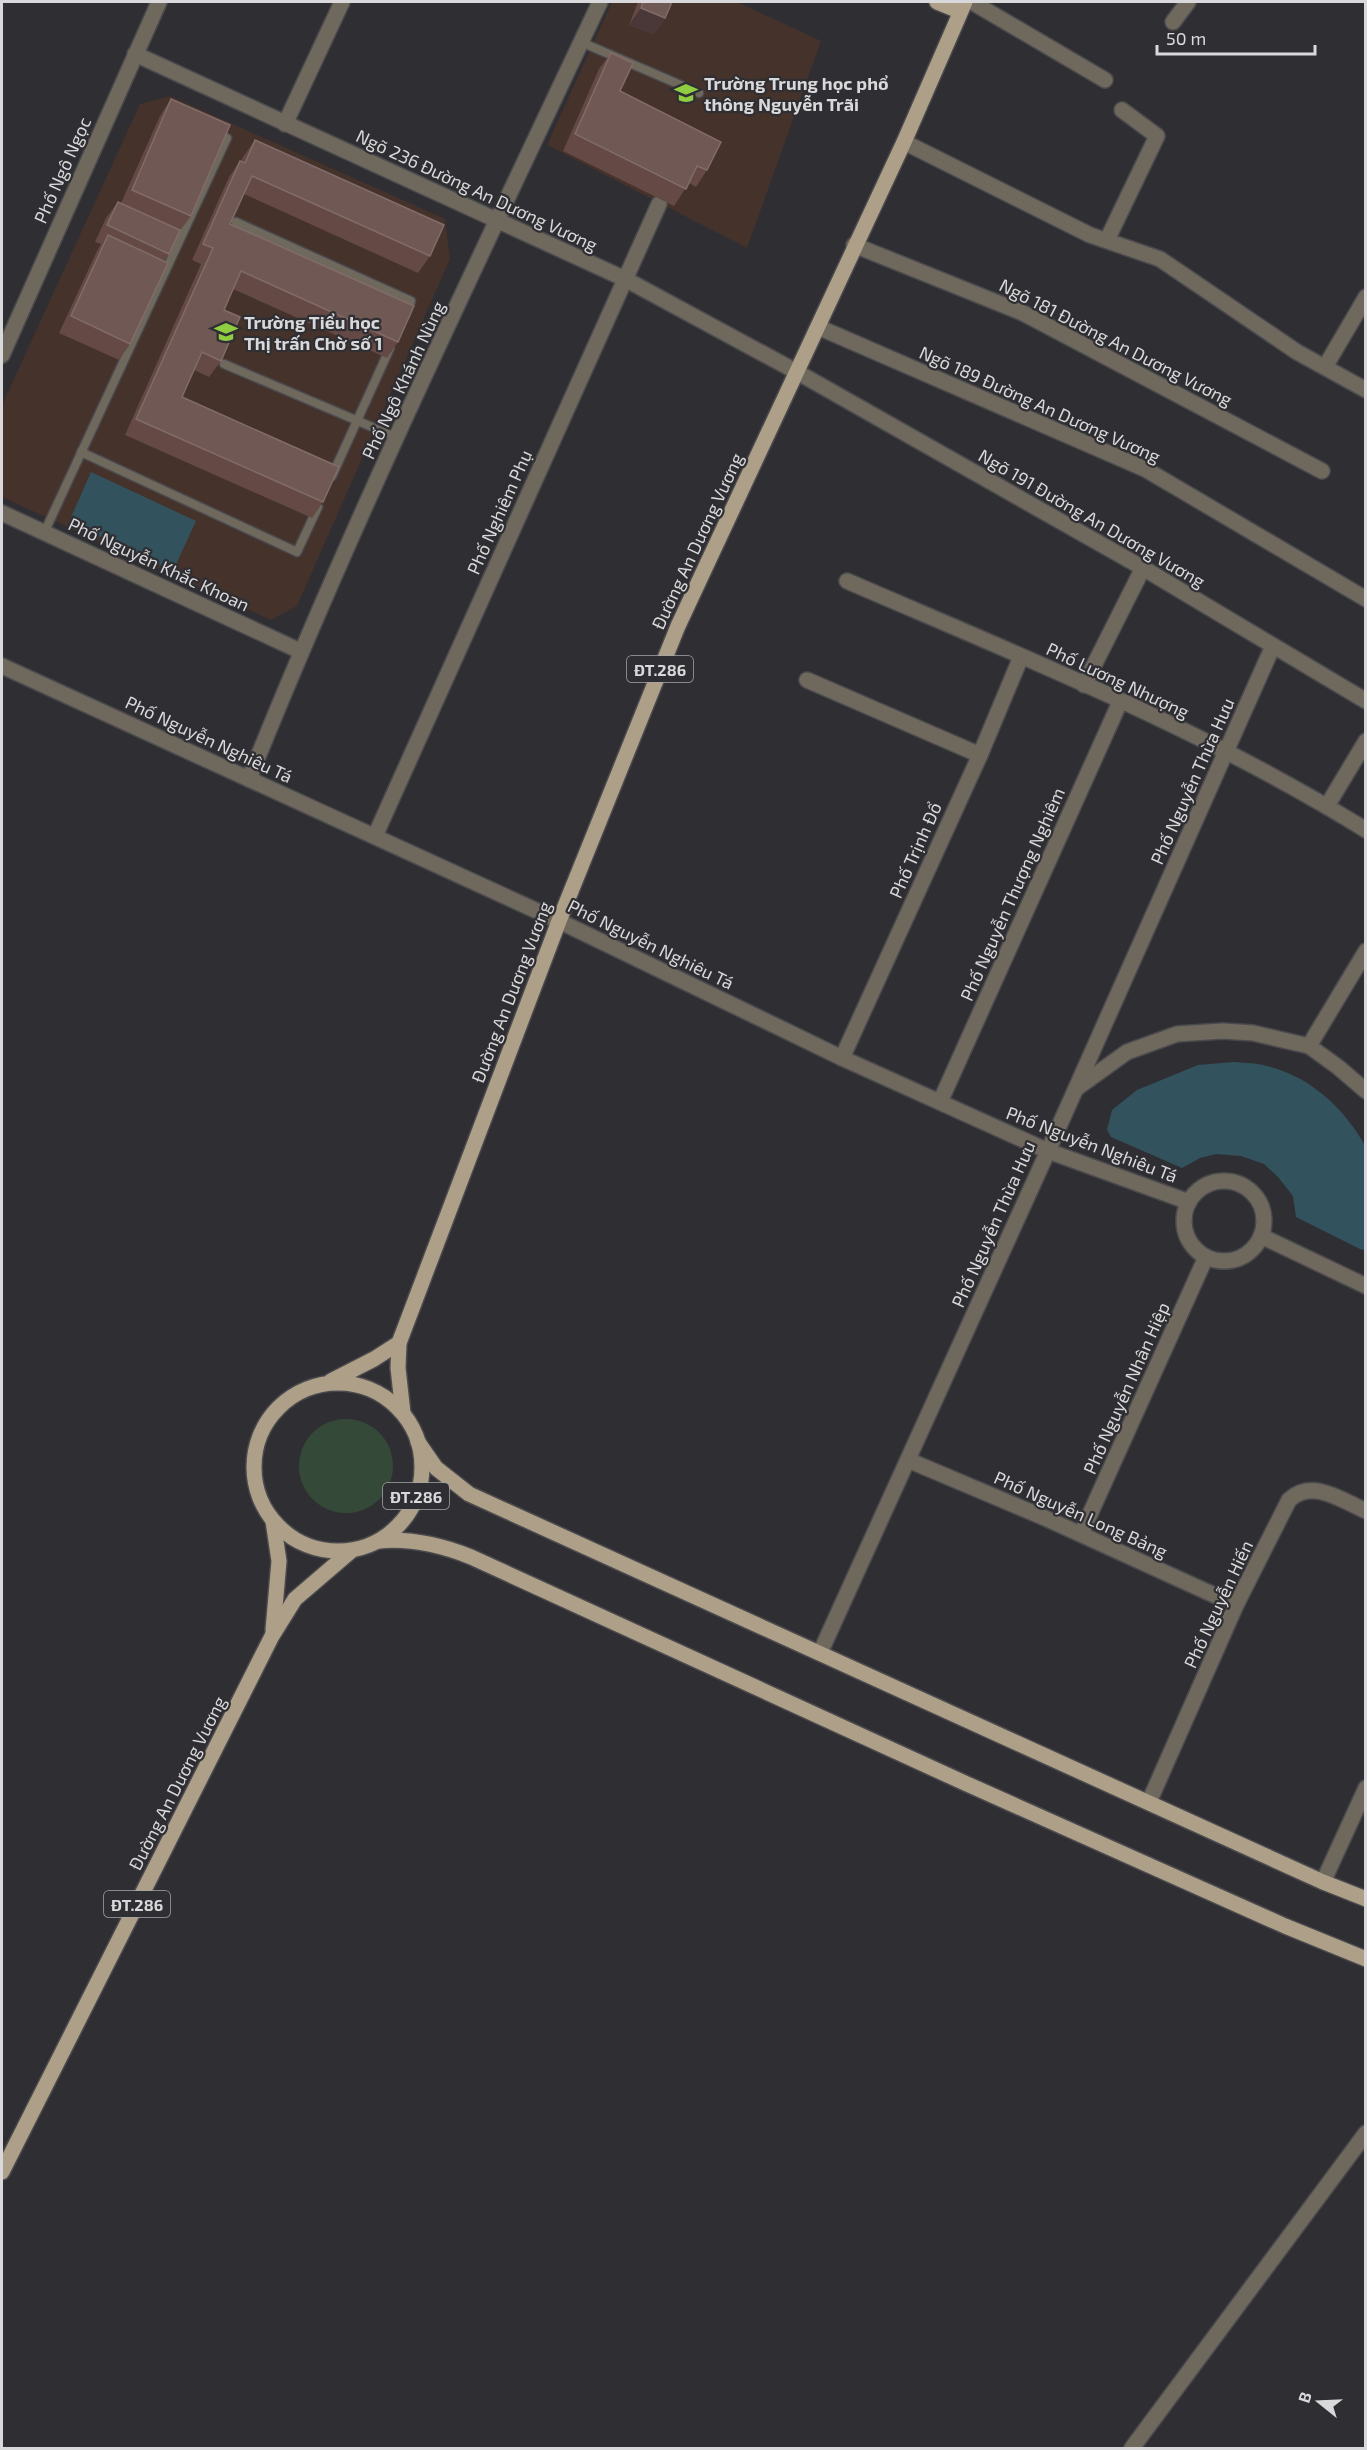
<svg xmlns="http://www.w3.org/2000/svg" width="1367" height="2450" viewBox="0 0 1367 2450" font-family="'Exo 2',sans-serif">
<style>
.education{fill:#45322b}
.green{fill:#354939}
.water{fill:#32525e}
.lines{fill:none;stroke-linecap:round;stroke-linejoin:round}
.service-casing{stroke:#4a4a4e;stroke-width:11}
.minor-casing{stroke:#4a4a4e;stroke-width:18}
.tertiary-casing{stroke:#4a4a4e;stroke-width:18}
.primary-casing{stroke:#4a4a4e;stroke-width:18}
.service{stroke:#6f685d;stroke-width:8}
.minor{stroke:#6f685d;stroke-width:15}
.tertiary{stroke:#6f685d;stroke-width:15}
.primary{stroke:#ad9f88;stroke-width:15}
.wall{fill:#644944}
.shaded-wall{fill:#493837}
.building{fill:#705855;stroke:#816c6a;stroke-width:1.5}
.labels{text-anchor:middle;dominant-baseline:central;stroke-width:4.5;stroke-linejoin:round;paint-order:stroke}
.shield{fill:#2f2f33;stroke:#a6a6a9;stroke-width:1.5}
.shield-label{font-size:16px;font-weight:bold;fill:#d9d9db}
.poi-label{font-size:18px;font-weight:bold;fill:#d9d9db;stroke:#2f2f33;text-anchor:start}
.street-label{font-size:18px;fill:#d9d9db;stroke:#2f2f33}
</style>
<rect width="100%" height="100%" fill="#2f2f33"/>
<!-- education -->
<g class="education">
<path d="M612,2H737L821,41L747,248L547,145Z"/>
<path d="M170,96L445,219L450,259L297,606L271,620L2,497V405L140,104Z"/>
</g>
<!-- green -->
<circle class="green" cx="346" cy="1466" r="47"/>
<!-- water -->
<g class="water">
<path d="M91,472L196,521L173,571L69,522Z"/>
<path d="M1234,1062C1245,1063 1257,1063 1267,1066C1311,1077 1344,1108 1366,1147L1365,1249L1362,1250L1296,1217L1293,1196L1278,1177L1264,1164L1241,1156L1216,1154L1200,1158L1182,1168L1111,1137L1107,1130L1112,1110L1137,1090L1198,1065Z"/>
</g>
<g class="lines">
<!-- service casing -->
<g class="service-casing">
<g id="service">
<path d="M581,42L699,93"/>
<path d="M236,222L411,301L405,315"/>
<path d="M224,364L398,438"/>
<path d="M81,452L297,552L318,507"/>
<path d="M332,476L390,348"/>
<path d="M44,533L227,138"/>
</g>
</g>
<!-- minor casing -->
<g class="minor-casing">
<g id="minor">
<path d="M972,2L1105,80"/>
<path d="M1173,22L1188,2"/>
<path d="M135,54L625,279L797,372L1143,568L1366,701"/>
<path d="M285,124L342,2"/>
<path d="M904,142L1090,235L1160,259L1297,352L1366,390"/>
<path d="M1107,240L1157,136L1122,110"/>
<path d="M854,245L1023,313L1322,471"/>
<path d="M818,327L1145,469L1366,599"/>
<path d="M1325,367L1366,297"/>
<path d="M2,513L300,651"/>
<path d="M847,581C1023,657 1203,729 1366,830"/>
<path d="M807,680L980,755"/>
<path d="M1084,685L1143,568"/>
<path d="M249,779C355,515 479,259 600,2"/>
<path d="M1327,806L1366,741"/>
<path d="M375,836L659,204"/>
<path d="M842,1058L980,755L1021,657"/>
<path d="M1077,1088L1127,1052L1177,1034L1223,1031L1253,1033L1309,1046L1338,1067L1366,1091"/>
<path d="M940,1102L1120,702"/>
<path d="M908,1460L1045,1518L1236,1605"/>
<path d="M1081,1534L1206,1257"/>
<path d="M820,1653L1048,1151L1273,646"/>
<path d="M1149,1802L1236,1605L1289,1500C1312,1478 1341,1500 1366,1511"/>
<path d="M1323,1882L1366,1788"/>
</g>
</g>
<!-- tertiary casing -->
<g class="tertiary-casing">
<g id="tertiary">
<path d="M2,355L159,2"/>
<path d="M2,666L559,921L842,1058L1048,1151L1189,1202"/>
<path d="M1309,1046L1366,951"/>
<circle cx="1224" cy="1221" r="40"/>
<path d="M1261,1236L1366,1286"/>
<path d="M1132,2448L1366,2133"/>
</g>
</g>
<!-- primary casing -->
<g class="primary-casing">
<g id="primary">
<path d="M937,2L959,11"/>
<path d="M331,1381L374,1359L399,1343"/>
<circle cx="338" cy="1467" r="84"/>
<path d="M403,1413L398,1368L399,1343L559,921L678,626L904,142L965,2"/>
<path d="M418,1442L436,1468L469,1494L1323,1882L1366,1899"/>
<path d="M273,1521L279,1561L273,1630"/>
<path d="M379,1541C412,1538 441,1545 471,1557L967,1784L1285,1926L1366,1959"/>
<path d="M2,2172L272,1636L295,1599L351,1551"/>
</g>
</g>
<!-- service -->
<use href="#service" class="service"/>
<!-- minor -->
<use href="#minor" class="minor"/>
<!-- tertiary -->
<use href="#tertiary" class="tertiary"/>
<!-- primary -->
<use href="#primary" class="primary"/>
</g>
<!-- wall -->
<g class="wall">
<path d="M638,2H672L665,18L654,34L629,25Z"/>
<path d="M611,53L620,91L707,170L696,187L689,183L674,206L563,151L599,69Z"/>
<path d="M171,99L191,216L179,232L169,254L164,261L130,344L119,360L59,333L97,251L101,244L95,242L106,218L118,202L121,203L160,116Z"/>
<path d="M255,140L430,256L418,273L244,194L230,224L398,342L387,358L233,289L224,310L221,361L209,377L194,370L182,397L323,502L312,518L125,435L201,264L192,260L229,177L240,161H241L243,157Z"/>
</g>
<!-- shaded-wall -->
<path class="shaded-wall" d="M641,8L665,18L654,34L629,25Z"/>
<!-- building -->
<g class="building">
<path d="M643,2H672L665,18L641,8Z"/>
<path d="M611,53L633,63L620,91L721,142L707,170L697,166L686,189L575,134Z"/>
<path d="M171,99L230,125L191,216L132,190Z"/>
<path d="M255,140L444,225L430,256L252,176L230,224L414,306L398,342L241,271L224,310L240,317L221,361L202,352L182,397L339,467L323,502L136,419L213,248L203,244L240,161L245,163Z"/>
<path d="M118,202L180,230L169,254L107,225Z"/>
<path d="M108,235L168,263L130,344L71,316Z"/>
</g>
<!-- icons -->
<defs>
<g id="school-bare" transform="scale(1.8)"><path d="M0-5L7-2L0 1L-7-2ZM-4 1L0 2.5L4 1V4Q0 6-4 4Z" fill="#91cd40" stroke="#2f2f33" stroke-width="2.5" paint-order="stroke"/></g>
</defs>
<g fill-rule="evenodd">
<use href="#school-bare" x="686" y="93"/>
<use href="#school-bare" x="226" y="332"/>
</g>
<g class="labels">
<!-- shield labels -->
<g class="shield">
<rect x="627" y="656" width="66" height="26" rx="4.5"/>
<rect x="383" y="1483" width="66" height="26" rx="4.5"/>
<rect x="104" y="1891" width="66" height="26" rx="4.5"/>
</g>
<g class="shield-label">
<text x="660" y="669">ĐT.286</text>
<text x="416" y="1496">ĐT.286</text>
<text x="137" y="1904">ĐT.286</text>
</g>
<!-- poi labels -->
<g class="poi-label">
<text x="704" y="83">Trường Trung học phổ<tspan x="704" dy="21">thông Nguyễn Trãi</tspan></text>
<text x="244" y="322">Trường Tiểu học<tspan x="244" dy="21">Thị trấn Chờ số 1</tspan></text>
</g>
<!-- street labels -->
<g class="street-label">
<text transform="translate(62 170) rotate(-66)">Phố Ngô Ngọc</text>
<text transform="translate(477 190) rotate(25)">Ngõ 236 Đường An Dương Vương</text>
<text transform="translate(1116 342) rotate(27)">Ngõ 181 Đường An Dương Vương</text>
<text transform="translate(403 380) rotate(-65)">Phố Ngô Khánh Nùng</text>
<text transform="translate(1040 404) rotate(24)">Ngõ 189 Đường An Dương Vương</text>
<text transform="translate(499 512) rotate(-66)">Phố Nghiêm Phụ</text>
<text transform="translate(1092 518) rotate(30)">Ngõ 191 Đường An Dương Vương</text>
<text transform="translate(697 541) rotate(-65)">Đường An Dương Vương</text>
<text transform="translate(159 564) rotate(25)">Phố Nguyễn Khắc Khoan</text>
<text transform="translate(1118 680) rotate(25)">Phố Lương Nhượng</text>
<text transform="translate(209 739) rotate(25)">Phố Nguyễn Nghiêu Tá</text>
<text transform="translate(1192 781) rotate(-66)">Phố Nguyễn Thừa Hưu</text>
<text transform="translate(915 850) rotate(-66)">Phố Trịnh Đổ</text>
<text transform="translate(1012 894) rotate(-66)">Phố Nguyễn Thượng Nghiêm</text>
<text transform="translate(651 944) rotate(26)">Phố Nguyễn Nghiêu Tá</text>
<text transform="translate(511 992) rotate(-69)">Đường An Dương Vương</text>
<text transform="translate(1092 1144) rotate(21)">Phố Nguyễn Nghiêu Tá</text>
<text transform="translate(993 1224) rotate(-66)">Phố Nguyễn Thừa Hưu</text>
<text transform="translate(1126 1388) rotate(-66)">Phố Nguyễn Nhân Hiệp</text>
<text transform="translate(1081 1514) rotate(24)">Phố Nguyễn Long Bảng</text>
<text transform="translate(1218 1604) rotate(-65)">Phố Nguyễn Hiến</text>
<text transform="translate(177 1783) rotate(-63)">Đường An Dương Vương</text>
</g>
</g>
<!-- border -->
<rect width="1367" height="2450" fill="none" stroke="#d9d9db" stroke-width="6"/>
<!-- north arrow -->
<g transform="translate(1319 2402) rotate(288)" stroke="#2f2f33" stroke-width="4.5" paint-order="stroke">
<path d="M0-4.5L10 22L0 15L-10 22Z" fill="#d9d9db"/>
<text y="-9" font-size="16" font-weight="bold" text-anchor="middle" fill="#d9d9db">B</text>
</g>
<!-- scale -->
<path d="M1157 45v9h158v-9" fill="none" stroke="#d9d9db" stroke-width="3"/>
<text x="1166" y="45" font-size="18" fill="#d9d9db" stroke="#2f2f33" stroke-width="4.5" paint-order="stroke">50 m</text>
</svg>
